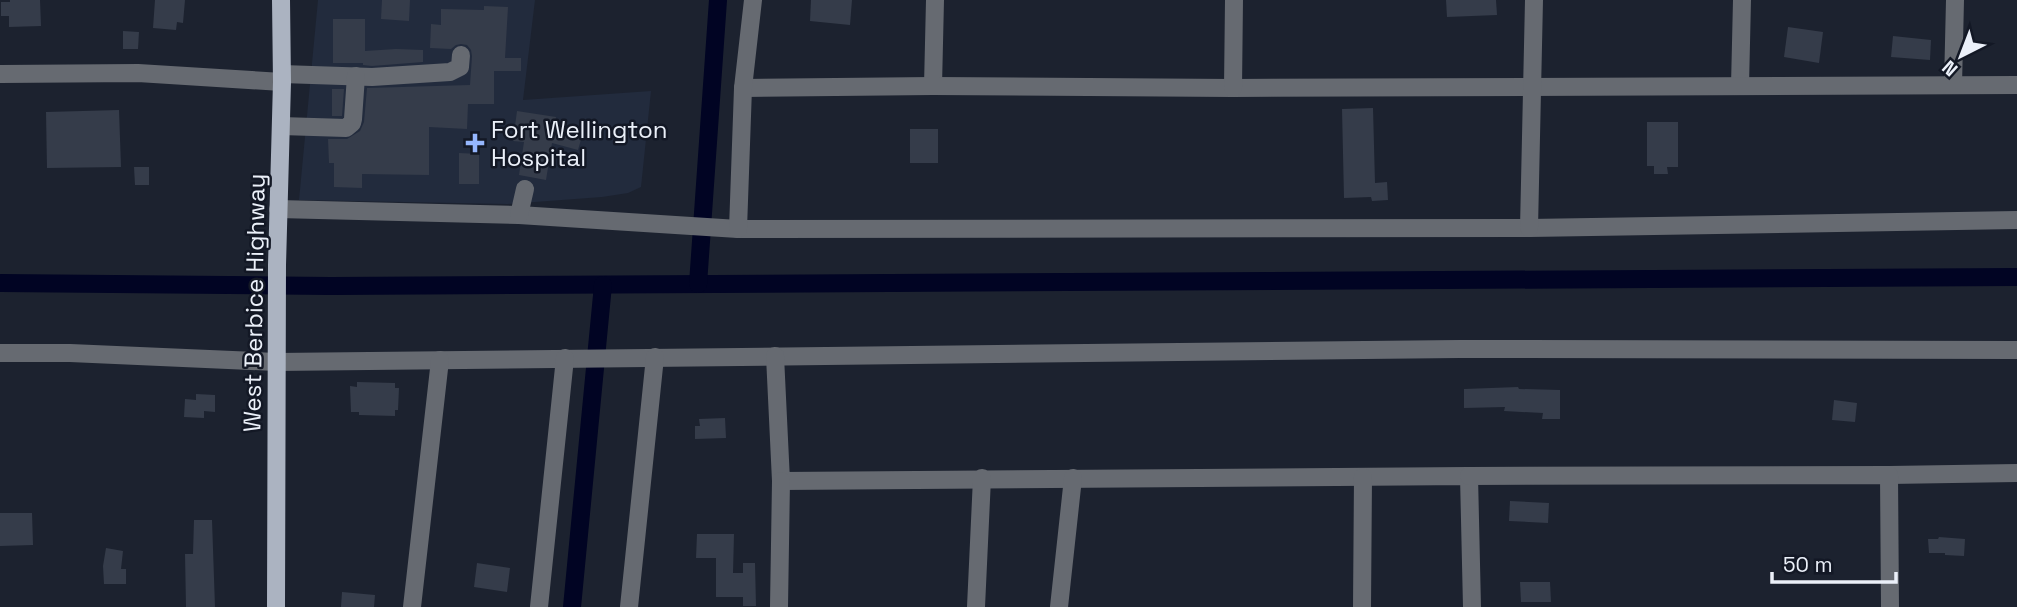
<svg xmlns="http://www.w3.org/2000/svg" width="2017" height="607" viewBox="0 0 2017 607" font-family="'Space Grotesk',sans-serif">
<style>
.built{fill:#222b3d}
.lines{fill:none;stroke-linecap:round;stroke-linejoin:round}
.canal{stroke:#010423;stroke-width:18}
.building{fill:#353c4a}
.minor{stroke:#666a71;stroke-width:18}
.major{stroke:#abb3c1;stroke-width:18}
.poi-dot{fill:#95b6fd;stroke:#131825;stroke-width:2.5}
.labels{text-anchor:middle;dominant-baseline:central;stroke-width:5;stroke-linejoin:round;paint-order:stroke}
.poi-label{font-size:24px;fill:#ebf0f9;stroke:#131825;text-anchor:start}
.street-label{font-size:24px;fill:#ebf0f9;stroke:#131825}
</style>
<rect width="100%" height="100%" fill="#1c222f"/>
<!-- built -->
<path class="built" d="M318,0H535L523,100L651,91L641,187L628,193L602,197L508,204L299,200Z"/>
<g class="lines">
<!-- canal -->
<g class="canal">
<path d="M0,283L331,286L2017,277"/>
<path d="M698,284L718,0"/>
<path d="M572,607L603,285"/>
</g>
</g>
<!-- building -->
<g class="building">
<path d="M10,0H40L41,26L9,27V16H1V2H10Z"/>
<path d="M155,0H185L183,23L177,22L176,30L153,28Z"/>
<path d="M382,0H410L409,21L381,19Z"/>
<path d="M811,0H852L850,25L810,21Z"/>
<path d="M1446,0H1496L1497,15L1447,17Z"/>
<path d="M484,6L508,7L505,58H521V71H494V104H468L467,129L429,127V175L362,174V188L334,187V163H329L328,139H347L360,131L364,122L367,88L470,85L472,56L471,50L467,45L461,44L456,45L451,49L430,48L431,24L441,25V9L484,10Z"/>
<path d="M333,19H365V51L396,49L423,50V62L372,66L363,65V63H333Z"/>
<path d="M1788,27L1823,32L1819,63L1784,57Z"/>
<path d="M123,31L139,32L138,49H123Z"/>
<path d="M1893,36L1931,40L1930,60L1891,57Z"/>
<path d="M332,89H344L342,116H332Z"/>
<path d="M1373,108L1375,183L1387,182L1388,200L1372,201L1371,197L1344,198L1342,109Z"/>
<path d="M119,110L121,167L47,168L46,112Z"/>
<path d="M517,111L556,117L554,128L582,136L578,150L552,143L546,180L519,175L524,142L513,141Z"/>
<path d="M1647,122H1678V167H1667L1668,174H1654V166H1647Z"/>
<rect x="910" y="129" width="28" height="34"/>
<path d="M459,153L479,154V184H459Z"/>
<path d="M134,167H149V185H135Z"/>
<path d="M357,382L395,383V388H399L398,410H395V416L359,415V412H351L350,386L357,387Z"/>
<path d="M1518,387L1519,389L1560,390V419H1542L1543,413L1504,411L1505,407L1464,408V389Z"/>
<path d="M196,394L215,395V412L204,411V418L184,417L185,399L196,400Z"/>
<path d="M1834,400L1857,403L1855,422L1832,420Z"/>
<path d="M725,418L726,438L695,439V426H700L699,419Z"/>
<path d="M1510,501L1549,503L1548,523L1509,521Z"/>
<path d="M0,513H32L33,545L0,546Z"/>
<path d="M194,520H212L215,607H186L185,554H193Z"/>
<path d="M697,534H734L733,573H743V563H755L756,606H743V597H716V558H696Z"/>
<path d="M1939,537L1965,539L1964,556L1945,555V553H1929L1928,539H1938Z"/>
<path d="M106,548L123,551L121,569H126V584H104L103,566Z"/>
<path d="M477,563L510,568L507,592L474,587Z"/>
<path d="M1520,582H1550L1551,602H1521Z"/>
<path d="M342,592L375,595L374,607H341Z"/>
</g>
<g class="lines">
<!-- minor -->
<g class="minor">
<path d="M0,74L138,73L282,82"/>
<path d="M282,74L372,77L450,72L460,67L461,55"/>
<path d="M1953,85L1955,0"/>
<path d="M933,86L935,0"/>
<path d="M1740,86L1742,0"/>
<path d="M743,88L933,86L1233,88L2017,85"/>
<path d="M1233,88L1234,0"/>
<path d="M281,126L346,128L352,123L353,119L356,76"/>
<path d="M278,209L519,215L738,229L1529,228L2017,220"/>
<path d="M519,215L525,189"/>
<path d="M1529,228L1534,0"/>
<path d="M738,229L743,88L753,0"/>
<path d="M0,353H70L276,362L1459,349L2017,350"/>
<path d="M775,356L781,481L1469,476L1472,607"/>
<path d="M1889,475L2017,473"/>
<path d="M1469,476L1889,475L1890,607"/>
<path d="M412,607L440,360"/>
<path d="M539,607L565,358"/>
<path d="M629,607L655,357"/>
<path d="M779,607L781,481"/>
<path d="M976,607L982,478"/>
<path d="M1059,607L1073,478"/>
<path d="M1362,607L1363,477"/>
</g>
<!-- major -->
<path class="major" d="M276,607L277,265L282,82L281,0"/>
</g>
<!-- markers -->
<path class="poi-dot" d="M471.5 132.5h7v7h7v7h-7v7h-7v-7h-7v-7h7z"/>
<g class="labels">
<!-- poi labels -->
<g class="poi-label">
<text x="491" y="129">Fort Wellington<tspan x="491" dy="28">Hospital</tspan></text>
</g>
<!-- street labels -->
<g class="street-label">
<text transform="translate(254 303) rotate(-89)">West Berbice Highway</text>
</g>
</g>
<!-- north arrow -->
<g transform="translate(1961 56) rotate(222)" stroke="#131825" stroke-width="5" paint-order="stroke">
<path d="M0-5L12 26L0 18L-12 26Z" fill="#ebf0f9"/>
<text y="-10" font-size="19" font-weight="bold" text-anchor="middle" fill="#ebf0f9">N</text>
</g>
<!-- scale -->
<path d="M1772 572v10h124v-10" fill="none" stroke="#ebf0f9" stroke-width="3.5"/>
<text x="1783" y="572" font-size="21" fill="#ebf0f9" stroke="#131825" stroke-width="5" paint-order="stroke">50 m</text>
</svg>
